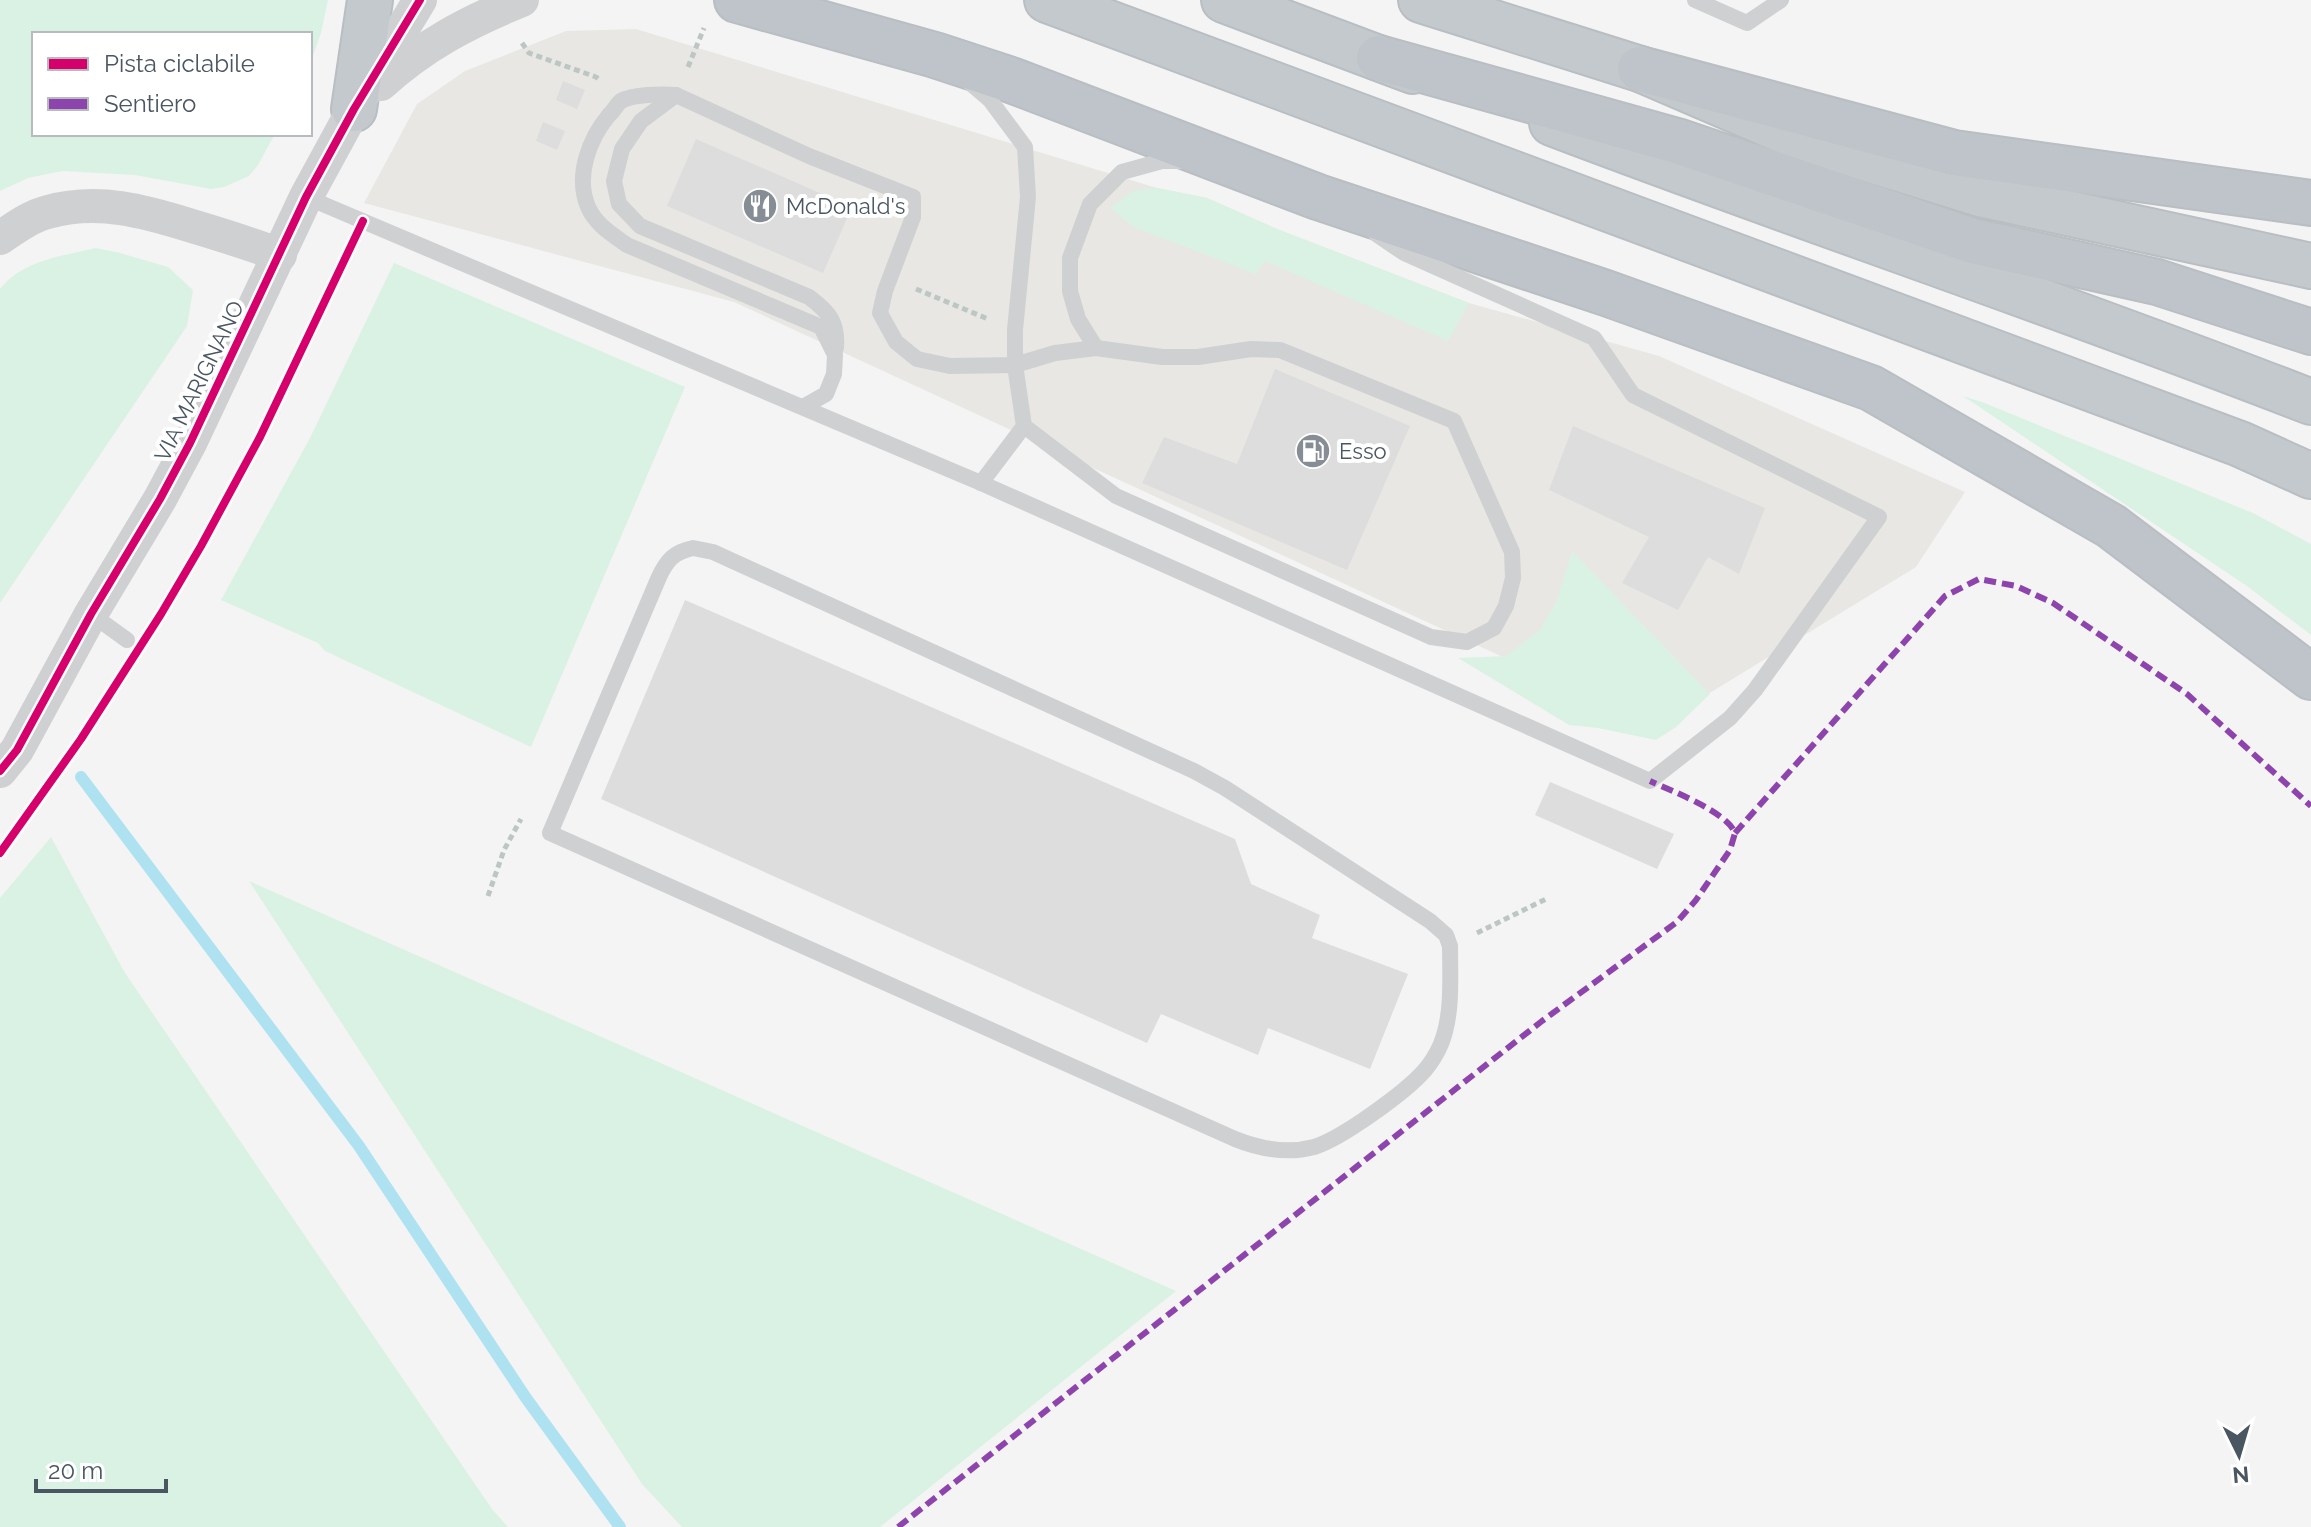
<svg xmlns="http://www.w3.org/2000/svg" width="2311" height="1527" viewBox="0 0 2311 1527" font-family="Raleway,sans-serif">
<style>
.commercial{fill:#e8e7e3}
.green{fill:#d9f2e3}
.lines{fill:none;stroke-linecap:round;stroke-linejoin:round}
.stream{stroke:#aee2f0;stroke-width:12}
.building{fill:#ddddde}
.trunk-casing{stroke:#b9bec3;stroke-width:48}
.motorway-casing{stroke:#b9bec3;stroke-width:48}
.path{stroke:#bcc7c4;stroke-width:5;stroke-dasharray:6 4;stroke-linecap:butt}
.service{stroke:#ced0d2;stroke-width:16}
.minor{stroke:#ced0d2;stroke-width:34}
.trunk{stroke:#c4c9cd;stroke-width:44}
.motorway{stroke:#bec4c9;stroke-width:44}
.quiet{stroke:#8e44ad;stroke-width:6;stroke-dasharray:12 6;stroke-linecap:butt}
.cycleway-casing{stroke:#fff;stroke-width:13}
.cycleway{stroke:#d6006c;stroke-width:8}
.labels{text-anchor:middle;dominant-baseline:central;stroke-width:8;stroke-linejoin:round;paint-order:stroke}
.poi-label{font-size:22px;fill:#4a5661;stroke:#fff;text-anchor:start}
.street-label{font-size:22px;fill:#4a5661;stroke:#fff}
</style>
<rect width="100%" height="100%" fill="#f4f4f4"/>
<!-- commercial -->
<path class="commercial" d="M636,29L1157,188L1207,198L1277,229L1469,303L1659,356L1965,492L1916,567L1654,727L734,302L364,203L417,104L465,71L566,31Z"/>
<!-- green -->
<g class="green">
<path d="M0,0H328L321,33L310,64V34H34V134H275L258,165L249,176L224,187L211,189L135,175L62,171L28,178L0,191Z"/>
<path d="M1157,188L1207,198L1277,229L1469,303L1448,341L1265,261L1255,274L1134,227L1110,208L1133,191Z"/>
<path d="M96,248L120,253L168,267L193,290L187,326L0,603V289C23,260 62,256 96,248Z"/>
<path d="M394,263L685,387L531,747L325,651L318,643L221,600L310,438Z"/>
<path d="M1963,396L1982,402L2255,514L2311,544V635L2247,586Z"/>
<path d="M1572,551L1710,694L1676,727L1656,740L1598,728L1569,725L1458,658L1506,656L1540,630L1557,600Z"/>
<path d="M51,837L125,973L492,1509L508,1527H0V898Z"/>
<path d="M249,881L1176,1291L880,1527H682L642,1484Z"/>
</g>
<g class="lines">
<!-- stream -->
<path class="stream" d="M81,777L359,1146L526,1398L620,1527"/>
</g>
<!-- building -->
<g class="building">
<path d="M563,81L585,90L577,109L556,100Z"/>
<path d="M543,122L565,131L557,150L536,141Z"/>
<path d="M696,139L852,207L823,273L667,206Z"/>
<path d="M1275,369L1410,426L1347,570L1142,483L1164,437L1237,464Z"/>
<path d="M1573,426L1765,508L1739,574L1708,557L1678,610L1622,583L1649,537L1549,490Z"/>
<path d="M685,600L1235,839L1251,884L1320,915L1312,938L1408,974L1370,1069L1268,1028L1258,1055L1161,1014L1147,1043L601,799Z"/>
<path d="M1550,782L1674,834L1657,869L1535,815Z"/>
</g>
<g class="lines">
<!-- trunk casing -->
<g class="trunk-casing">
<g id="trunk">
<path d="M1047,0L2240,444L2311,476"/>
<path d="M1224,0L1413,71"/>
<path d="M1421,0L1640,69L1800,138L1980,194L2311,266"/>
<path d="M354,109L370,0"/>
<path d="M1552,123C1804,219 2060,304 2311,402"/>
</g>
</g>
<!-- motorway casing -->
<g class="motorway-casing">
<g id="motorway">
<path d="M737,0L935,55L1011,80L1318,197L1606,293L1871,388L2111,526L2311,677"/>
<path d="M1379,58L1677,141L1973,241L2157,282L2311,332"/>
<path d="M1640,69L1954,153L2311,203"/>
</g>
</g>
<!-- path -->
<g class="path">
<path d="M522,43L529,53L596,77L601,81"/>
<path d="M688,67L704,28"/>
<path d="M916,289L988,319"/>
<path d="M488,896L504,850L521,819"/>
<path d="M1477,933L1548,898"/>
</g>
<!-- service -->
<g class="service">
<path d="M1695,0L1747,23L1781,0"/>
<path d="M969,82L990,100L1025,147L1028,197L1015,330V365L1024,426L981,483"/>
<path d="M676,95L641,121L622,149L614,181L619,204L640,226L809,297C829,312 838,322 836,348"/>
<path d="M306,197L981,483L1650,781L1730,718L1755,690L1879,517L1633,395L1594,338L1404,253L1376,234"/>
<path d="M1096,348L1078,319L1070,291V258L1090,204L1122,172L1162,161H1181"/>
<path d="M803,407L826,394L834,374L835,355L821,327L627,245C612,234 596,225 588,207C575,176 589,139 609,115C613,112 617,104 621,101C633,94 663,94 676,95L809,156L913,197V217L885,291L880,313L896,342L917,359L950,366L1015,365L1055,353L1096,348L1162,357H1198L1251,349L1280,350L1454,421L1512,552L1513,578L1506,606L1494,628L1467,642L1431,637L1116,496L1024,426"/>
<path d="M693,548L713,552L1194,771L1225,788L1430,921L1446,935L1450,946C1450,977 1453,1014 1441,1044C1437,1053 1431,1063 1425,1070C1406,1092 1341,1139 1314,1147C1288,1154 1260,1149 1235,1139L550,833L659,577C667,560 674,552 693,548Z"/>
<path d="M91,614L127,640"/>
</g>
<!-- minor -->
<g class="minor">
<path d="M381,84C424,45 468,22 522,0"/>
<path d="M0,238C15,228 31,216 48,212C98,198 144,211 192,226C222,235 251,244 280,255"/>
<path d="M0,771L17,750L91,614L160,499L190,443L306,197L354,109L420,0"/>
</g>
<!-- trunk -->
<use href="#trunk" class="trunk"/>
<!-- motorway -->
<use href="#motorway" class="motorway"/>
<!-- quiet -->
<g class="quiet">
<path d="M1735,833L1945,596L1979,579L2016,586L2053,603L2187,694L2311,806"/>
<path d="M898,1527L1542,1021L1677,922L1696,900L1730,850L1735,833C1727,812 1672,791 1650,781"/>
</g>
<!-- cycleway casing -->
<g class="cycleway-casing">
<g id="cycleway">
<path d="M0,771L17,750L91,614L160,499L190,443L306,197L354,109L420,0"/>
<path d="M0,853L81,739L161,614L201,546L260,437L363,221"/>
</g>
</g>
<!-- cycleway -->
<use href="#cycleway" class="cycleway"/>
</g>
<!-- icons -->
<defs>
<g id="restaurant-disc" transform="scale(1.8)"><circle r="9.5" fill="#868d94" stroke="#fff"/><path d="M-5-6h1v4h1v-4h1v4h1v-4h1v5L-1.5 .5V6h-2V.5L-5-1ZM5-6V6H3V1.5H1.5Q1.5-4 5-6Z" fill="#fff"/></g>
<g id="fuel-disc" transform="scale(1.8)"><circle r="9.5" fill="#868d94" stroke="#fff"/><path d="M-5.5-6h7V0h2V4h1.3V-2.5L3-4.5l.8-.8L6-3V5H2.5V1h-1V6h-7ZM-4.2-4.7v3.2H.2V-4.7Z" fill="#fff"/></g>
</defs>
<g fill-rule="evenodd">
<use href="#restaurant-disc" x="760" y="206"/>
<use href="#fuel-disc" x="1313" y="451"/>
</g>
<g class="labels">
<!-- poi labels -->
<g class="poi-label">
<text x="786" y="206">McDonald's</text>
<text x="1339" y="451">Esso</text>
</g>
<!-- street labels -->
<g class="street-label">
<text transform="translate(199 381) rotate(-64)">VIA MARIGNANO</text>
</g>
</g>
<!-- legend -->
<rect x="32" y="32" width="280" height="104" fill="#ffffff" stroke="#b7bbc0" stroke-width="2"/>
<rect x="48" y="58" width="40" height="12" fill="#d6006c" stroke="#b7bbc0" stroke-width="2"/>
<text x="104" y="72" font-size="24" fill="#4a5661">Pista ciclabile</text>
<rect x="48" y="98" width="40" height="12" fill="#8e44ad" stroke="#b7bbc0" stroke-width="2"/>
<text x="104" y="112" font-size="24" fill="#4a5661">Sentiero</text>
<!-- north arrow -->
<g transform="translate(2239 1455) rotate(175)" stroke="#ffffff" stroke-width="6" paint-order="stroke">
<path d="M0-6L14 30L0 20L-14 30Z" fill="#4a5661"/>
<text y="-12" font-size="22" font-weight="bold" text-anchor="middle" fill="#4a5661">N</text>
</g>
<!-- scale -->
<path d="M36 1479v12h130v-12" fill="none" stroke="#4a5661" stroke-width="4"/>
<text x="48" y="1479" font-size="24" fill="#4a5661" stroke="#ffffff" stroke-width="6" paint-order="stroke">20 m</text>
</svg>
